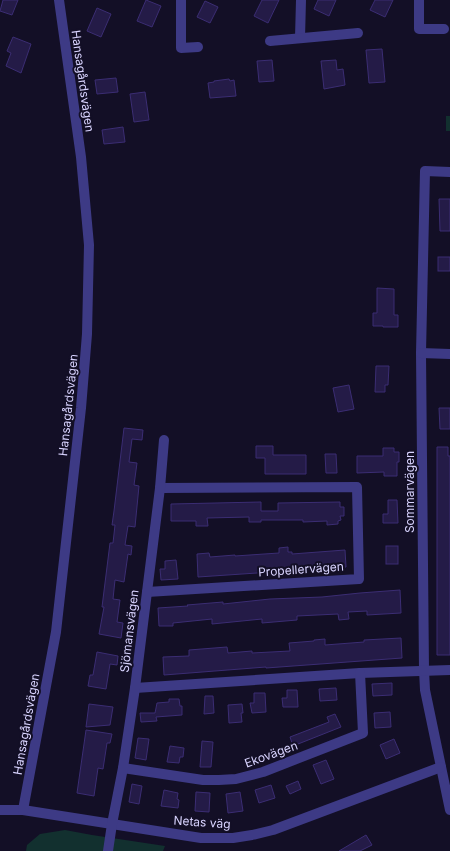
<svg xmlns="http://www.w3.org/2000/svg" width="450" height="851" viewBox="0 0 450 851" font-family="Inter,sans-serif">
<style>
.green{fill:#12302f}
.building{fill:#241b47;stroke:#3b2d73}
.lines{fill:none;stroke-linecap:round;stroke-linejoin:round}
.minor{stroke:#3d3a85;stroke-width:10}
.labels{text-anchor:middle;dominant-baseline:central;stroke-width:4;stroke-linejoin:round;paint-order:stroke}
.street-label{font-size:12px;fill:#d9d4ff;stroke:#130f26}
</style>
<rect width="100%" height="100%" fill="#130f26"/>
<!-- green -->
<g class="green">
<rect x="446" y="116" width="4" height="15"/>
<path d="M65,830L92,835L165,846L163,851H26L27,845L40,834Z"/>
</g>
<!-- building -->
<g class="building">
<path d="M3,0H18L12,15L0,11Z"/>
<path d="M146,0L161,6L152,27L137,21Z"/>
<path d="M262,0H279L268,23L254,16Z"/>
<path d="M318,0H336L329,16L314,9Z"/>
<path d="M375,0H393L385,17L370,10Z"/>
<path d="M205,1L218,7L210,23L197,17Z"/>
<path d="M97,8L111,14L101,37L87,31Z"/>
<path d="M13,37L31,44L21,73L6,66L11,53L7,51Z"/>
<path d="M382,49L385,82L369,83L366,50Z"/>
<path d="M272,60L274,81L259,82L257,61Z"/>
<path d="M336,60L337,70L343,69L345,85L324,89L321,61Z"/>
<path d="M116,78L118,92L97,94L95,80Z"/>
<path d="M229,79L230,81L234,80L236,96L210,98L208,83L214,82V81Z"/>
<path d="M145,92L149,120L134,122L130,94Z"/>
<path d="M123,127L125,142L104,144L102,130Z"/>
<path d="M439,199H450V231H440Z"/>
<rect x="438" y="257" width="12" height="14"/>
<path d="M377,288L394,289V315H398V327H383V326H373V313H377Z"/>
<path d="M376,366H389L388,385H385V392H375Z"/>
<path d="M349,385L354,409L338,412L333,388Z"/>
<path d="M439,408H450V429H440Z"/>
<path d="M124,428L143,430L142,440L132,439L129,462L137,463L134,485L139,486L135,527L128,526L125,545L132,546L131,555L128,554L124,582L115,580L113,599L120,600L117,622L123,623L121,638L99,634L104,607H102L110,543H113L115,525H112L114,511Z"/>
<path d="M256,446H273V455H306V474H265V458H256Z"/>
<path d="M437,447H448V456H450V655H437Z"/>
<path d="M383,448H394V452H399V462H397V476H384V472L357,473V456H383Z"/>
<path d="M325,454H336L337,473H326Z"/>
<path d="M388,500H397L398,523H383V514H388Z"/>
<path d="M261,502V511H278V503L340,502V507H344V516H340L341,520L338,521V524L327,525V521L303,522V520H261V522H249V517L207,518L208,526H196V521H171V504Z"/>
<rect x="386" y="546" width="12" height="18"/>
<path d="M288,547V552H292V554L345,550L346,567L198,577L197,554L209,553L210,557L235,555V556L279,553V548Z"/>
<path d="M176,560L178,579L161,580L160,569H165V561Z"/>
<path d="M400,590L401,613L367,615V611L348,612L349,619L339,620L338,614L297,616V620L262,623V619L212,624V619L173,623V626H159L158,608L188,606L187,605L223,602V604L270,599L322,597L360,593Z"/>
<path d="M401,638L402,658L266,668V667L164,675L163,657L189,656V650L227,647L228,653L252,651V653L290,651L289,643L314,641V640L325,639V645L364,642V640Z"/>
<path d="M97,652L118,656L117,665L110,664L106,689L88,686L90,675H93Z"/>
<path d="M392,683V695L373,696L372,684Z"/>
<path d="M336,688L337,700L320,701L319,689Z"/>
<path d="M287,690H297L298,707H283L282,698H287Z"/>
<path d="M254,693H265L266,712L252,713L250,703H254Z"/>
<path d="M205,696H213L214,713L204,714Z"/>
<path d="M169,699H179L180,706H182V715L156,717L157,721L141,722L140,713H155L157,703L169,702Z"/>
<path d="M89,704L113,707L110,725L86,727Z"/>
<path d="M242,704L243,713H241L242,722L229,723L228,705Z"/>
<path d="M390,712L391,727L375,728L374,713Z"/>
<path d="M335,714L341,727L293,746L290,737L329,722L327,717Z"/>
<path d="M86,730L112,734L110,743H107L103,769L98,768L94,796L77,793Z"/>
<path d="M138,738L149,739L146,760L135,758Z"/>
<path d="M394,739L400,753L386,759L380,745Z"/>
<path d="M202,741L213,742L211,767H200Z"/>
<path d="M170,746L184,748L183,757H180L179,763L167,762Z"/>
<path d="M326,760L334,779L321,784L313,765Z"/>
<path d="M298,781L301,789L290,794L286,786Z"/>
<path d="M132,784L142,786L139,804L129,802Z"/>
<path d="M271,785L275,798L259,803L255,790Z"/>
<path d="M164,790L178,793L177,799L179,800L178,808L161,806Z"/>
<path d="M196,792L210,793L209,812L195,811Z"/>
<path d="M240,792L243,811L228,813L226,794Z"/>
<path d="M366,835L372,845L360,851H339Z"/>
</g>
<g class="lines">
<!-- minor -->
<g class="minor">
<path d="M181,0V48L198,47"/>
<path d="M419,0V29H444"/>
<path d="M300,38L301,0"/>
<path d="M270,41L358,33"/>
<path d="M450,172L425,171L421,353L424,670L425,690L450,810"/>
<path d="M421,353L450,354"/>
<path d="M147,592L359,579L357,487L160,488"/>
<path d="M135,688L360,673L450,670"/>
<path d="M123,768L203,780H219L236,779L263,772L363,733L360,673"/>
<path d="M0,810H23L201,838H233L252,835L273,830L441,767"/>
<path d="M23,810L56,632L81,408L87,334L89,245L81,157L59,0"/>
<path d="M108,851L112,824L123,768L135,688L160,488L164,440"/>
</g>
</g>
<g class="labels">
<!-- street labels -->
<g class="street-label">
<text transform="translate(83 81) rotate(82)">Hansagårdsvägen</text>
<text transform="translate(68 405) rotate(-84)">Hansagårdsvägen</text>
<text transform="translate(409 492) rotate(-90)">Sommarvägen</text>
<text transform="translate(301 569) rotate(-4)">Propellervägen</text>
<text transform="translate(129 631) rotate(-83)">Sjömansvägen</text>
<text transform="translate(26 724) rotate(-80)">Hansagårdsvägen</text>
<text transform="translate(271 754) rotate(-20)">Ekovägen</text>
<text transform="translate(202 822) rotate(4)">Netas väg</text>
</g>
</g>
</svg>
